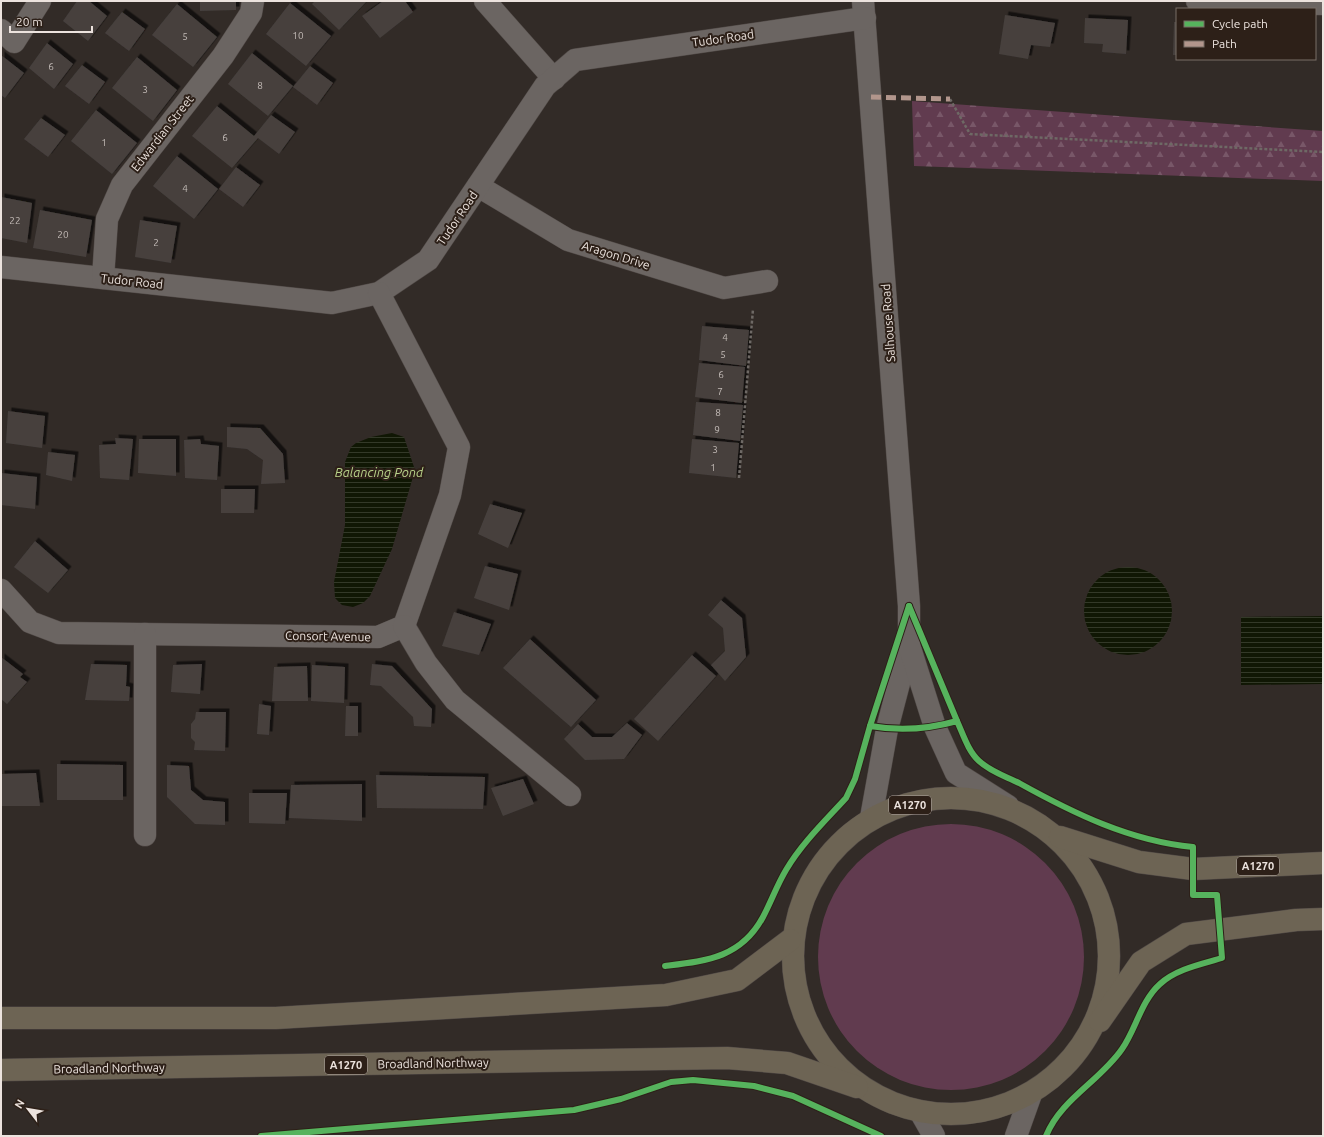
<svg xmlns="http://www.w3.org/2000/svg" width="1324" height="1137" viewBox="0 0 1324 1137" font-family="Ubuntu,sans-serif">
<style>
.grass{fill:#613b4f}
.forest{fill:url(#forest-firs)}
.water{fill:url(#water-rules)}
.building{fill:#46403e;filter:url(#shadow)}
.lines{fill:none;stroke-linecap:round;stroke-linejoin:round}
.minor-casing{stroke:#504946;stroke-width:23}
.highway-casing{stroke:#504946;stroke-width:23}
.path{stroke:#6e6965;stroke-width:2.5;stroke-dasharray:3 2;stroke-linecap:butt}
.minor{stroke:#6b6562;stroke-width:22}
.highway{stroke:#6d6454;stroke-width:22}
.quiet{stroke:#b2968c;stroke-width:5;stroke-dasharray:10 5;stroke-linecap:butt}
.cycleway-casing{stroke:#2d2018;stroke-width:8}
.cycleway{stroke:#56b35d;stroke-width:6}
.labels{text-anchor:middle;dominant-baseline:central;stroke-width:4;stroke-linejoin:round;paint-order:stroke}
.number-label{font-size:10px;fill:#c2bab6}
.shield{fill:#2d2018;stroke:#b3a8a3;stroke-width:1}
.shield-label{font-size:11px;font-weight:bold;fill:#ece3de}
.street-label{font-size:12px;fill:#ece3de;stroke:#2d2018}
.water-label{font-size:13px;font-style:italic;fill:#b9d38a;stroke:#2d2018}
</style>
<defs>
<pattern id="forest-firs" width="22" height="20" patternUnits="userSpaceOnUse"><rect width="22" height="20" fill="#613b4f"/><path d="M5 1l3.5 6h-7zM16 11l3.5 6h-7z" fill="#785768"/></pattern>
<pattern id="water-rules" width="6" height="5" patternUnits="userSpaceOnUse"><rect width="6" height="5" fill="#101704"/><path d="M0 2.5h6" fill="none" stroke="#333928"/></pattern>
<filter id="shadow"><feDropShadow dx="3.5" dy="-3.5" stdDeviation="0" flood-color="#0009"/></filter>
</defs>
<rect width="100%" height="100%" fill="#322b27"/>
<!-- grass -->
<circle class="grass" cx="951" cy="957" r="133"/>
<!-- forest -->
<path class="forest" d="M912,101L1323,131V181L914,166Z"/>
<!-- water -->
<g class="water">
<path d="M392,433L404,437L415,470L392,549L370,596L363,603L353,607L342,605L335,598L334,582L345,525V462L351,447L356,443L371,437Z"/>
<circle cx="1128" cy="611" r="44"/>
<path d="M1323,616V684L1241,685V617Z"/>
</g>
<!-- building -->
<g class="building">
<path d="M77,1H89L107,16L88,41L63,21Z"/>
<path d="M200,1H236V10L200,11Z"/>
<path d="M315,1H367L339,30L312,4Z"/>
<path d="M383,1H405L413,12L380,38L362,16Z"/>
<path d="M290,3L331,36L306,66L266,34Z"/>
<path d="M177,4L217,37L193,67L152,35Z"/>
<path d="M122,12L145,29L129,51L105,33Z"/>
<path d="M1005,15L1055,23L1050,47L1031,45L1028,59L999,54Z"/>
<path d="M1085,18L1128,20L1126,54L1102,52L1103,44L1084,43Z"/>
<path d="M1174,22H1177V55H1173Z"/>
<path d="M47,43L73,64L54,89L29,68Z"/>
<path d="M252,53L293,86L268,116L228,84Z"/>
<path d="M1,55L24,73L5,98L1,95Z"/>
<path d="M137,57L177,90L153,121L112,88Z"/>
<path d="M82,65L105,82L89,104L65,86Z"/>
<path d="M310,66L333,83L317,105L293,87Z"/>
<path d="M217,106L254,136L271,115L295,132L279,154L258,138L232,168L192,136Z"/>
<path d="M96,110L137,143L112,174L71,141Z"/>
<path d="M41,118L65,135L48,157L24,139Z"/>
<path d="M177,156L218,189L194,219L153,186Z"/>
<path d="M236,167L260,185L243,207L219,189Z"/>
<path d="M1,197L32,203L27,243L1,238Z"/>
<path d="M40,210L92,220L86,257L33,248Z"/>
<path d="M140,220L177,226L171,263L135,257Z"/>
<path d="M702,326L749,330L746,366L699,360Z"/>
<path d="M699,363L745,367L742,403L695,397Z"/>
<path d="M696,402L743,405L740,441L693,435Z"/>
<path d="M8,411L45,416L42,448L6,443Z"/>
<path d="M227,427L260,428L283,454L285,483L261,484L263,460L247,449L227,447Z"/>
<path d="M115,438L133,439L129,480L100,478L99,445L116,444Z"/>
<path d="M139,439H176V476L138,473Z"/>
<path d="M200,439L201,444L219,446L217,480L185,478L184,440Z"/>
<path d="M692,439L739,443L736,478L689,473Z"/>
<path d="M48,452L75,455L72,481L46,475Z"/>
<path d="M1,473L37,477L35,509L1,505Z"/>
<path d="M221,489H255L254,513H221Z"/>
<path d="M490,504L522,513L508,548L478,534Z"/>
<path d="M35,541L68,570L48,593L14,567Z"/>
<path d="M485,566L518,574L509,610L474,598Z"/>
<path d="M721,600L742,618L746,657L725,681L711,665L725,651L723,628L708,615Z"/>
<path d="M454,612L491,624L479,655L442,646Z"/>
<path d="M530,639L596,700L571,727L503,668Z"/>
<path d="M692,655L716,676L658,741L634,719Z"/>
<path d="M1,657L23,674L20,677L27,682L7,704L1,699Z"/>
<path d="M91,664L127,665L126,686L130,687L129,701L85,700Z"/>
<path d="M202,664L200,694L171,692L173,665Z"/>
<path d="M372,664L392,666L432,709L431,727L414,726L413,717L381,686L370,685Z"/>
<path d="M312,665L345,667L344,703L311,701Z"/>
<path d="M307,666L308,701H272L274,667Z"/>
<path d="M259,704L271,706L269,735L257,734Z"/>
<path d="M346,706H358V736H345Z"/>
<path d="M196,712H226L225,751L194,750L195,742L191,738V724L195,719Z"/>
<path d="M627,723L642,735L624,759L585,760L564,739L578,724L592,737H612Z"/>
<path d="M57,764L123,765V800H57Z"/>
<path d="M167,765L189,766L191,790L203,800L225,802V825L195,824L167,797Z"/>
<path d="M36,773L40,806H1V774Z"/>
<path d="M376,775L485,777L483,809L377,808Z"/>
<path d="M523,779L534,804L503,816L491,788Z"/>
<path d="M362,784V821L289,818L291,785Z"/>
<path d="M249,793H287L285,824L249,823Z"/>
</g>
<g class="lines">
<!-- minor casing -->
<g class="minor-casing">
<g id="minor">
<path d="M485,1L554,79"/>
<path d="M863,1L909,606V645L887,729L871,818"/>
<path d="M1197,1L1323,4"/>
<path d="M1,30L14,42L40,1"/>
<path d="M478,186L568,240L724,288L767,281"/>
<path d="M1,267L332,303L379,293L428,260L545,86L575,60L865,18"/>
<path d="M103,278L107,219L122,185L223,56L251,13L253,1"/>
<path d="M1,590L30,622L59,633L378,637L404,626L450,495L459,447L379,293"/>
<path d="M404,626L426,663L455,700L570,795"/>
<path d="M909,645L935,727L956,773L1008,806"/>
<path d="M145,835V634"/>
<path d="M921,1113L934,1136"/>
<path d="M1016,1136L1031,1094"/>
</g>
</g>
<!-- highway casing -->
<g class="highway-casing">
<g id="highway">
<circle cx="951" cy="956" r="158"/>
<path d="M1060,837L1139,862L1193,869L1323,863"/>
<path d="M1,1018H276L666,995L737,980L790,940"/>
<path d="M1100,1021L1141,962L1186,934L1296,920L1323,919"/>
<path d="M1,1070L727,1058L787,1063L857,1087"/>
</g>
</g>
<!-- path -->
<g class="path">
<path d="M950,99L970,134L1323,152"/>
<path d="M739,478L753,309"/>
</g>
<!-- minor -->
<use href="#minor" class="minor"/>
<!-- highway -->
<use href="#highway" class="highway"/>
<!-- quiet -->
<path class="quiet" d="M871,97L950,99"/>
<!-- cycleway casing -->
<g class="cycleway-casing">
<g id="cycleway">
<path d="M909,606L957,721"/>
<path d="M870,726L909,606"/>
<path d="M665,966C706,961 741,958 763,917C771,902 777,885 786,870C802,843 825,821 846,798L855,779L870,726C899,731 929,729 957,721C963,734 968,751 979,761C991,772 1005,776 1019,783C1073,813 1130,841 1193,847V895H1217L1222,958C1202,964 1176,969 1160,984C1141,1001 1136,1029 1122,1049C1100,1081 1061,1099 1046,1136"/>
<path d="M261,1136L574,1110L621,1099L671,1082L693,1080L754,1086L793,1096L881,1136"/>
</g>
</g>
<!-- cycleway -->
<use href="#cycleway" class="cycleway"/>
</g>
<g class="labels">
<!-- number labels -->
<g class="number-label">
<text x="298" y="35">10</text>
<text x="185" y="36">5</text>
<text x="51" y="66">6</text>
<text x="260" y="85">8</text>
<text x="145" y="89">3</text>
<text x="225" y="137">6</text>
<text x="104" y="142">1</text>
<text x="185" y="188">4</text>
<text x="15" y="220">22</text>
<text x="63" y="234">20</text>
<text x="156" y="242">2</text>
<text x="725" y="337">4</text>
<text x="723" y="354">5</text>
<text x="721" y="374">6</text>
<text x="720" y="391">7</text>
<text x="718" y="412">8</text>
<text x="717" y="429">9</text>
<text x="715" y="449">3</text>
<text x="713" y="467">1</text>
</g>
<!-- shield labels -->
<g class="shield">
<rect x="889" y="796" width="42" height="18" rx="3"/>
<rect x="1237" y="857" width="42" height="18" rx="3"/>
<rect x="325" y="1056" width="42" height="18" rx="3"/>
</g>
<g class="shield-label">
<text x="910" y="805">A1270</text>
<text x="1258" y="866">A1270</text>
<text x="346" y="1065">A1270</text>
</g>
<!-- street labels -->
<g class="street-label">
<text transform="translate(723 38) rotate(-8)">Tudor Road</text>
<text transform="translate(162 133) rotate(-52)">Edwardian Street</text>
<text transform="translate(457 218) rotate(-56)">Tudor Road</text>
<text transform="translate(616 255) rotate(17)">Aragon Drive</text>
<text transform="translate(132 281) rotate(6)">Tudor Road</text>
<text transform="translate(888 323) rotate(-94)">Salhouse Road</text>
<text transform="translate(328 636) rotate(1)">Consort Avenue</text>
<text transform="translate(433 1063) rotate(-1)">Broadland Northway</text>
<text transform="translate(109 1068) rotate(-1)">Broadland Northway</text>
</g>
<!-- water labels -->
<g class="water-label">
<text x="379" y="472">Balancing Pond</text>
</g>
</g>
<!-- border -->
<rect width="1324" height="1137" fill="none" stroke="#ece3de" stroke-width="4"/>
<!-- legend -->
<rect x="1176" y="8" width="140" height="52" fill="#2d2018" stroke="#796e67"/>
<rect x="1184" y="21" width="20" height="6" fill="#56b35d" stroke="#796e67"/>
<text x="1212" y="28" font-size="12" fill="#ece3de">Cycle path</text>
<rect x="1184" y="41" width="20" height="6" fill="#b2968c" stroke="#796e67"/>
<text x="1212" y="48" font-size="12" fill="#ece3de">Path</text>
<!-- north arrow -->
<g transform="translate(28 1109) rotate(301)" stroke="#2d2018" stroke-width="3" paint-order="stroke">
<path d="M0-3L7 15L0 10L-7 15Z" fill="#ece3de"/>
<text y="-6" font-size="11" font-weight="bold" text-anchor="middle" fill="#ece3de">N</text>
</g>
<!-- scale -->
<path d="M10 26v6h82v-6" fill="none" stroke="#ece3de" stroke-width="2"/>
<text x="16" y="26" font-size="12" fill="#ece3de" stroke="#2d2018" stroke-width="3" paint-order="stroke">20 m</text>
</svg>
